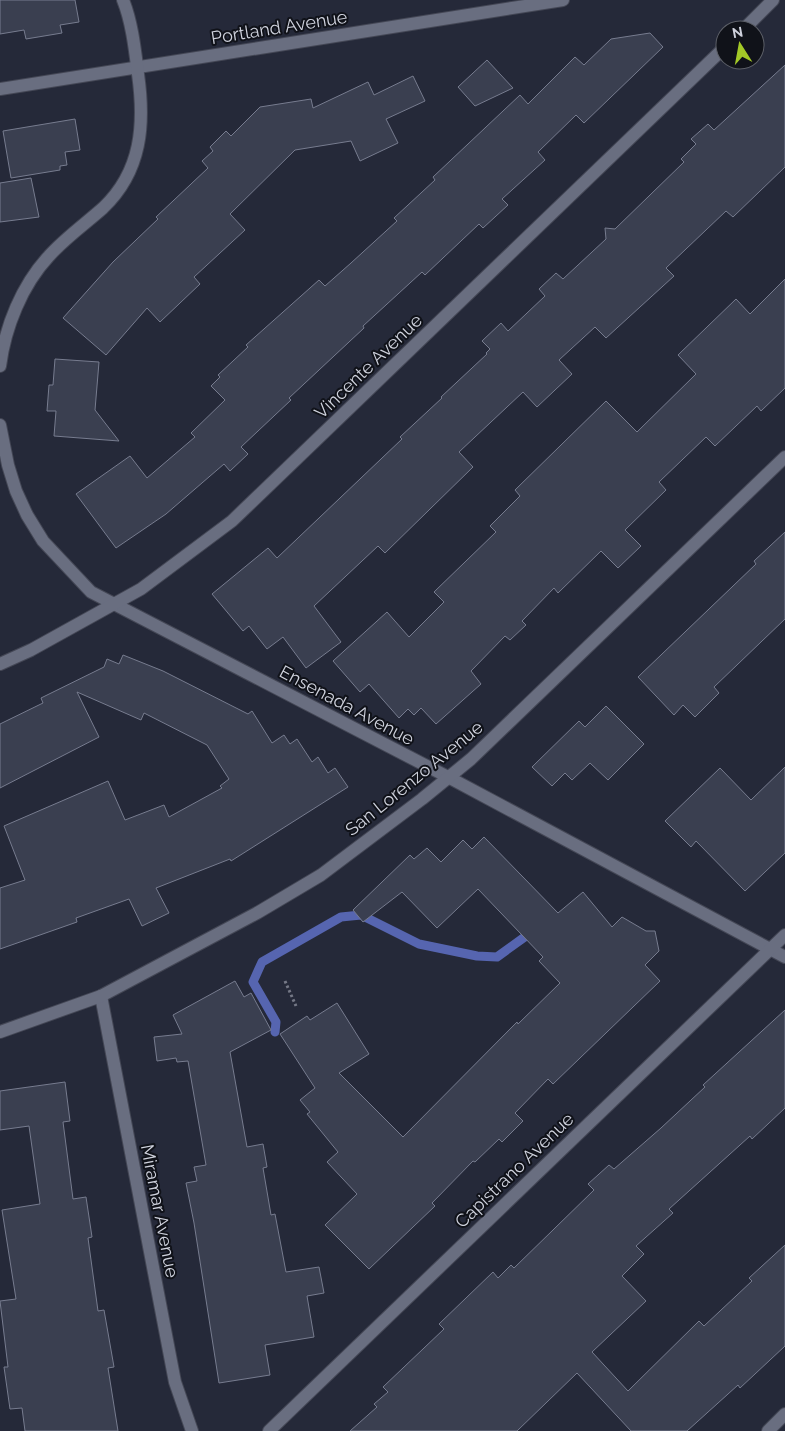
<svg xmlns="http://www.w3.org/2000/svg" width="785" height="1431" viewBox="0 0 785 1431" font-family="Raleway,sans-serif">
<style>
.lines{fill:none;stroke-linecap:round;stroke-linejoin:round}
.stream{stroke:#5665b0;stroke-width:9}
.building{fill:#3a3f50;stroke:#777c8f}
.minor-casing{stroke:#444755;stroke-width:14}
.path{stroke:#757886;stroke-width:3;stroke-dasharray:2.5 2.5;stroke-linecap:butt}
.minor{stroke:#696e80;stroke-width:12}
.labels{text-anchor:middle;dominant-baseline:central;stroke-width:4;stroke-linejoin:round;paint-order:stroke}
.street-label{font-size:18px;fill:#cfd2dd;stroke:#101219}
</style>
<rect width="100%" height="100%" fill="#252939"/>
<g class="lines">
<!-- stream -->
<path class="stream" d="M275,1032L276,1022L253,982L262,962L341,917L361,915L419,944L477,956L497,957L533,931"/>
</g>
<!-- building -->
<g class="building">
<path d="M0,0H75L79,22L60,25L62,33L26,39L24,30L0,34Z"/>
<path d="M650,33L663,47L584,123L576,115L538,152L545,160L502,199L508,205L483,228L479,224L425,275L422,272L363,326L364,328L289,398L291,400L241,447L248,454L230,471L224,464L166,514L116,548L76,494L130,456L147,478L195,437L191,433L225,400L211,386L220,377L218,375L248,347L246,345L319,280L325,286L351,263L397,221L394,218L435,180L433,177L520,95L528,104L575,57L584,65L611,39Z"/>
<path d="M487,60L513,88L475,106L458,87Z"/>
<path d="M785,65V167L733,217L726,211L666,268L674,276L606,338L595,327L559,360L572,374L537,407L523,392L459,452L473,467L385,553L378,546L314,606L341,642L306,668L283,637L267,649L249,626L243,631L212,594L268,548L277,558L402,439L400,437L442,398L441,397L487,354L486,353L490,349L482,341L501,323L508,331L545,296L539,289L556,273L563,279L606,239L605,228L615,229L684,162L681,159L696,144L691,139L708,124L714,130Z"/>
<path d="M413,76L425,101L386,119L398,143L360,161L351,141L295,150L230,214L245,230L194,277L200,284L160,322L147,308L106,355L63,318L113,262L158,219L156,217L208,168L202,161L213,151L210,147L226,131L231,136L260,107L311,99L313,108L368,82L374,95Z"/>
<path d="M75,119L80,150L65,152L67,165L60,166V170L11,178L3,131Z"/>
<path d="M31,178L39,217L0,222V183Z"/>
<path d="M785,279V388L761,411L757,406L715,446L706,437L659,482L666,490L625,530L641,546L618,568L601,551L558,593L554,588L522,621L526,625L510,640L505,636L471,671L481,684L436,724L421,708L414,715L408,709L399,718L369,684L360,692L333,661L387,612L409,637L444,602L434,592L496,532L490,526L520,496L515,490L606,401L637,432L696,374L678,355L736,299L750,314Z"/>
<path d="M55,359L99,362L95,410L119,441L54,436L56,411H47L49,385H53Z"/>
<path d="M785,532V619L714,687L719,693L695,717L683,705L674,715L638,677L756,564L754,561Z"/>
<path d="M123,655L163,671L248,714L252,711L272,743L284,735L290,744L297,739L312,762L318,757L328,773L335,768L348,787L231,861L230,859L156,888L169,913L142,926L129,899L76,918L77,922L0,949V888L25,880L4,826L108,781L125,820L164,805L169,817L222,788L220,786L229,779L207,745L144,713L141,720L77,692L99,737L0,788V724L43,703L41,698L104,667L107,659L119,664Z"/>
<path d="M606,706L644,744L608,780L590,763L572,780L565,773L552,786L532,767L579,721L585,727Z"/>
<path d="M785,767V853L745,891L696,841L691,847L665,821L720,768L751,800Z"/>
<path d="M484,837L558,913L583,892L612,927L622,917L646,931H655L659,951L645,965L660,981L553,1084L548,1079L515,1113L523,1121L502,1142L499,1139L475,1162L473,1161L432,1203L435,1206L369,1269L325,1225L357,1194L327,1162L338,1152L307,1114L310,1112L300,1100L315,1088L280,1034L307,1016L310,1020L337,1003L369,1054L339,1073L403,1137L517,1022L518,1024L560,983L539,961L543,957L478,889L437,928L402,892L363,922L353,910L410,855L414,859L427,848L441,862L463,840L472,849Z"/>
<path d="M235,981L244,997L251,993L271,1030L230,1052L247,1147L263,1144L267,1167L263,1168L271,1215L275,1214L286,1272L319,1267L324,1293L307,1296L314,1337L265,1345L270,1375L219,1383L194,1223L186,1183L197,1181L194,1167L206,1165L188,1061L177,1062L176,1058L157,1061L154,1037L182,1034L173,1015Z"/>
<path d="M785,1010V1108L752,1139L750,1136L669,1209L673,1213L636,1246L644,1254L622,1276L646,1301L592,1352L628,1391L699,1321L704,1326L752,1281L749,1278L785,1245V1346L740,1388L738,1385L687,1431H631L577,1373L517,1431H350L377,1407L374,1404L388,1392L383,1387L444,1329L439,1324L493,1272L498,1278L511,1265L514,1268L594,1190L588,1184L609,1165L614,1169L661,1128L705,1087L703,1085Z"/>
<path d="M65,1082L70,1121L63,1122L73,1199L86,1197L92,1237L88,1238L98,1311L104,1310L114,1367L108,1368L118,1431H25L22,1408L10,1409L4,1367H8L0,1301L16,1299L2,1210L40,1204L29,1126L0,1130V1091Z"/>
</g>
<g class="lines">
<!-- minor casing -->
<g class="minor-casing">
<g id="minor">
<path d="M743,30L773,0"/>
<path d="M0,89L563,0"/>
<path d="M0,366C5,327 22,285 49,256C65,238 85,224 103,208C142,171 145,124 138,74C135,50 132,22 123,0"/>
<path d="M0,425L8,465L16,491L27,515L43,541L91,592L448,777L785,957"/>
<path d="M0,664L31,650L141,589L232,521L725,47"/>
<path d="M101,996L175,1382L192,1431"/>
<path d="M0,1032L101,996L257,913L321,875L422,799L471,759L785,457"/>
<path d="M269,1431L785,935"/>
<path d="M768,1431L785,1414"/>
</g>
</g>
<!-- path -->
<path class="path" d="M285,981L296,1006"/>
<!-- minor -->
<use href="#minor" class="minor"/>
</g>
<g class="labels">
<!-- street labels -->
<g class="street-label">
<text transform="translate(279 27) rotate(-9)">Portland Avenue</text>
<text transform="translate(368 366) rotate(-44)">Vincente Avenue</text>
<text transform="translate(347 705) rotate(28)">Ensenada Avenue</text>
<text transform="translate(414 778) rotate(-39)">San Lorenzo Avenue</text>
<text transform="translate(514 1170) rotate(-44)">Capistrano Avenue</text>
<text transform="translate(160 1211) rotate(79)">Miramar Avenue</text>
</g>
</g>
<!-- north arrow -->
<g transform="translate(740 45) rotate(349)"><circle r="24" fill="#101219" stroke="#5c5f67"/>
<path d="M0-4L9 19L0 12L-9 19Z" fill="#a3c927"/>
<text y="-8" font-size="14" font-weight="bold" text-anchor="middle" fill="#cfd2dd">N</text>
</g>
</svg>
